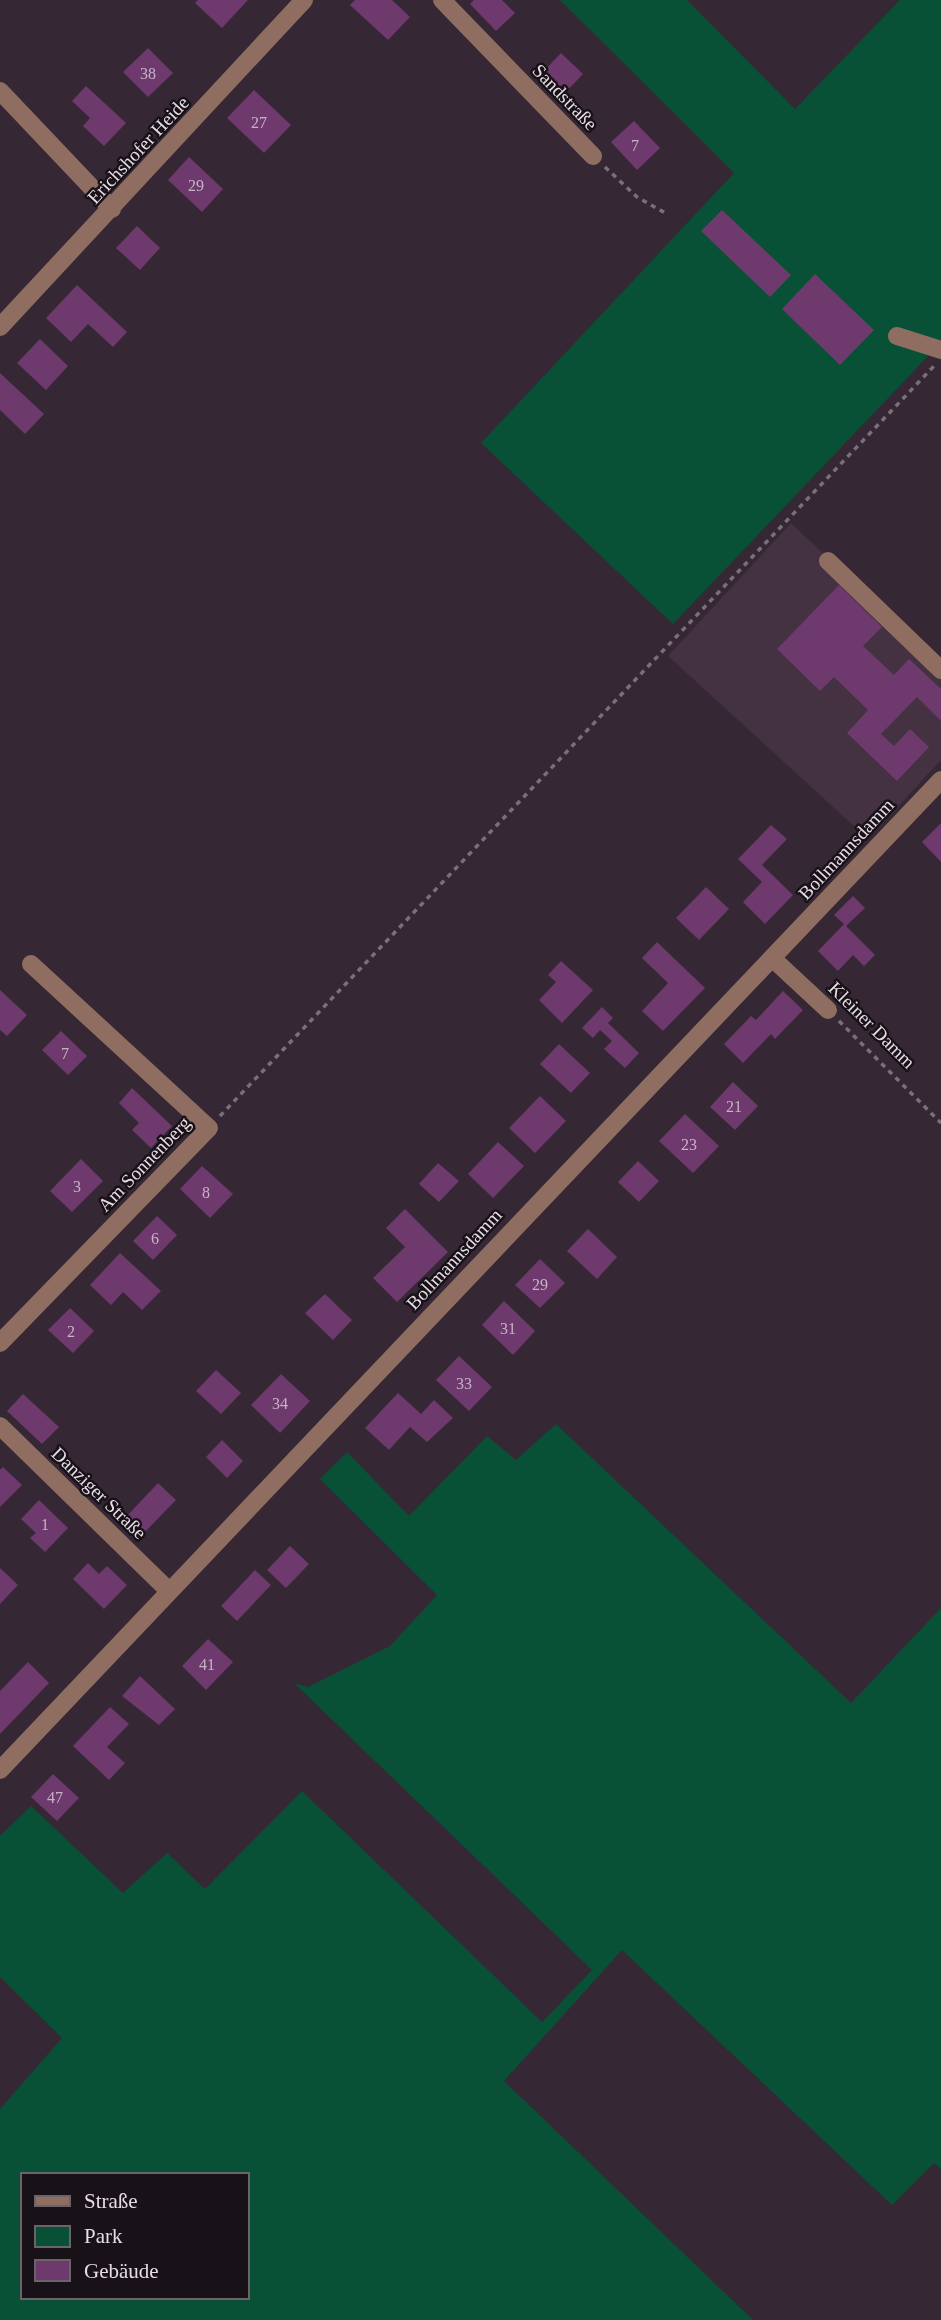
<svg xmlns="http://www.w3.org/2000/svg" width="941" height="2320" viewBox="0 0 941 2320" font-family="Georgia,serif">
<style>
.built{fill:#443142}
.green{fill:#085136;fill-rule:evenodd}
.building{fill:#6e396c}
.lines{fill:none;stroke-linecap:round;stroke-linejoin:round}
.path{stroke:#7b6f7a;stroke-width:3.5;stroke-dasharray:5 5;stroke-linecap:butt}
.minor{stroke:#8f6e61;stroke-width:18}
.labels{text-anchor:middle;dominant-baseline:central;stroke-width:5;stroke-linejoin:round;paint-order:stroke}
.number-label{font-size:16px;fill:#c7b3c6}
.street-label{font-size:19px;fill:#e5dce4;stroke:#181218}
</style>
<rect width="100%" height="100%" fill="#352734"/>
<!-- built -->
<path class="built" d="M791,523L941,664V760L868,839L668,656Z"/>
<!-- green -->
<g class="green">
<path d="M560,0H687L795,109L900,0H941V360L931,353L673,624L481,443L734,173Z"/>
<path d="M556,1424L851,1703L941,1608V2169L934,2163L892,2205L622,1950L504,2081L753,2320H0V2109L62,2038L0,1977V1836L31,1806L123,1893L167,1853L205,1889L302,1791L542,2022L592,1970L294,1683L308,1687L390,1646L437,1595L320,1479L347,1452L409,1516L487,1436L516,1460ZM23,2175H247V2297H23Z"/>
</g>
<!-- building -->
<g class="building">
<path d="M198,0H248L222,28L195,3Z"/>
<path d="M355,0H392L410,17L388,40L350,5Z"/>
<path d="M474,0H502L515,13L496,31L470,4Z"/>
<path d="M148,48L173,73L148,97L123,72Z"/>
<path d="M561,53L583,74L563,95L541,74Z"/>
<path d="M86,86L126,123L104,146L83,126L90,118L72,101Z"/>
<path d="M254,90L291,125L264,153L227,118Z"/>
<path d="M634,121L660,148L637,170L611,142Z"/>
<path d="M189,157L223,189L202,212L168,180Z"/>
<path d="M722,210L791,275L770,297L701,231Z"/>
<path d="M137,226L160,248L140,270L116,248Z"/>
<path d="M815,274L874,330L840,365L782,309Z"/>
<path d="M77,285L127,332L113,347L88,324L71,342L46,318Z"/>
<path d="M40,339L68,366L46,390L17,363Z"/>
<path d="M0,373L44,414L25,434L0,410Z"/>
<path d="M839,585L882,627L863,646L894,675L909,659L941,689V721L917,697L881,734L894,746L910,729L929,747L897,781L847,733L868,710L834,677L820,691L777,649Z"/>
<path d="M941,823V862L922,842Z"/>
<path d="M771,825L787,839L762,865L793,895L765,924L743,902L762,882L738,859Z"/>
<path d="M706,887L729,909L699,940L676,918Z"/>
<path d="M853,896L865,908L846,926L875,955L864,966L853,955L838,971L818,951L844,924L834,915Z"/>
<path d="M657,942L705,988L663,1031L642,1011L668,983L642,958Z"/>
<path d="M561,961L593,990L562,1023L539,1000L556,982L548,975Z"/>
<path d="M0,990L27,1015L7,1036L0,1030Z"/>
<path d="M783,991L803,1010L775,1039L771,1034L743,1063L724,1044L751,1016L756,1020Z"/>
<path d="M602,1007L613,1018L608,1023L639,1053L625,1068L604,1049L612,1041L600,1030L593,1038L582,1028Z"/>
<path d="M61,1031L87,1056L68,1075L42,1050Z"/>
<path d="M559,1044L590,1073L571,1093L540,1064Z"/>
<path d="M733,1082L758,1106L735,1130L710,1107Z"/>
<path d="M132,1088L172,1126L151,1148L132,1130L139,1123L119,1103Z"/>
<path d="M540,1096L566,1121L535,1153L509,1128Z"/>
<path d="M685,1114L719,1146L693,1173L659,1141Z"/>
<path d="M498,1142L524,1166L493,1198L468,1174Z"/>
<path d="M81,1159L103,1181L72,1212L50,1191Z"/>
<path d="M638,1161L659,1181L639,1202L618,1182Z"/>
<path d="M438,1163L459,1181L439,1202L419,1184Z"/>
<path d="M202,1166L233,1194L210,1218L180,1189Z"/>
<path d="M405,1209L448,1252L397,1302L373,1278L405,1247L386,1228Z"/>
<path d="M157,1216L177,1235L153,1260L133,1241Z"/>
<path d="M588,1229L617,1257L597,1279L567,1251Z"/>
<path d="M120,1253L161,1291L142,1310L123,1292L111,1305L90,1285Z"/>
<path d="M540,1259L565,1283L540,1308L515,1285Z"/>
<path d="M325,1294L352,1320L333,1340L305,1313Z"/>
<path d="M504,1301L535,1331L513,1355L482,1325Z"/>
<path d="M70,1308L94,1331L73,1353L48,1330Z"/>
<path d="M459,1356L492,1387L469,1411L436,1380Z"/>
<path d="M216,1370L241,1393L221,1414L196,1391Z"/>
<path d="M281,1374L310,1401L280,1433L251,1405Z"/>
<path d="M398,1393L421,1414L434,1400L453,1418L427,1442L410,1427L389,1450L365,1428Z"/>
<path d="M23,1394L59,1427L42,1444L7,1411Z"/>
<path d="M222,1440L243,1461L227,1478L206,1457Z"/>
<path d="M3,1467L22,1485L0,1507V1470Z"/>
<path d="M158,1483L176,1500L141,1536L124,1519Z"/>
<path d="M39,1500L68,1528L45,1552L30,1538L36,1533L21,1519Z"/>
<path d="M290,1546L309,1564L286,1588L267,1570Z"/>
<path d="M88,1563L99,1574L107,1566L127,1585L104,1609L73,1579Z"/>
<path d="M0,1568L18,1585L0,1604Z"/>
<path d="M255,1570L271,1585L237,1621L221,1606Z"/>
<path d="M208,1639L233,1662L206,1690L182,1666Z"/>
<path d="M28,1662L49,1683L0,1734V1691Z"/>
<path d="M140,1676L175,1709L159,1725L122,1696Z"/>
<path d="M110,1707L129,1724L107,1747L125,1763L109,1780L73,1746Z"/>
<path d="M53,1774L79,1798L57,1821L31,1797Z"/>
</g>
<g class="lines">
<!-- path -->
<g class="path">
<path d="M605,167L637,197L667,214"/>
<path d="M839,1021L941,1123"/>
<path d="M220,1116L934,366"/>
</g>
<!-- minor -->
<g class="minor">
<path d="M442,0L593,156"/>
<path d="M0,91L112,209"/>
<path d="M0,327L304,0"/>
<path d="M897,336L941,350"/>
<path d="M828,561L941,670"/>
<path d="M772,958L828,1010"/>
<path d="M0,1343L209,1128L31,964"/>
<path d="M0,1426L168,1590"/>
<path d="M0,1770L941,780"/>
</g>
</g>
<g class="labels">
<!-- number labels -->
<g class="number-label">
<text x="148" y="73">38</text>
<text x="259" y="122">27</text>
<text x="635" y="145">7</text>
<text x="196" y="185">29</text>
<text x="65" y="1053">7</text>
<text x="734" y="1106">21</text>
<text x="689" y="1144">23</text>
<text x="77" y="1186">3</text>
<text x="206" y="1192">8</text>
<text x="155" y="1238">6</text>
<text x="540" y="1284">29</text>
<text x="508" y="1328">31</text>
<text x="71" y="1331">2</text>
<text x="464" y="1383">33</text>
<text x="280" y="1403">34</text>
<text x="45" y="1524">1</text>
<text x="207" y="1664">41</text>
<text x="55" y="1797">47</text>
</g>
<!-- street labels -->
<g class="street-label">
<text transform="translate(565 97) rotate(46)">Sandstraße</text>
<text transform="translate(138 150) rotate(-47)">Erichshofer Heide</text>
<text transform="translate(846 849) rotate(-47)">Bollmannsdamm</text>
<text transform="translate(872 1025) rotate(45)">Kleiner Damm</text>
<text transform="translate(144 1164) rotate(-46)">Am Sonnenberg</text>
<text transform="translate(454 1259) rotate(-47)">Bollmannsdamm</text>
<text transform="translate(99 1493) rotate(44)">Danziger Straße</text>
</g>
</g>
<!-- legend -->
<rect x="21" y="2173" width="228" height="126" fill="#181218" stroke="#6a636a" stroke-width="2"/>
<rect x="35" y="2196" width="35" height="10" fill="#8f6e61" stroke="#6a636a" stroke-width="2"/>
<text x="84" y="2208" font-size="21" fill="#e5dce4">Straße</text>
<rect x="35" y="2226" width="35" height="21" fill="#085136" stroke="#6a636a" stroke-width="2"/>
<text x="84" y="2243" font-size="21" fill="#e5dce4">Park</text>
<rect x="35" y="2260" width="35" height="21" fill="#6e396c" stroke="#6a636a" stroke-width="2"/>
<text x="84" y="2278" font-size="21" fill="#e5dce4">Gebäude</text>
</svg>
